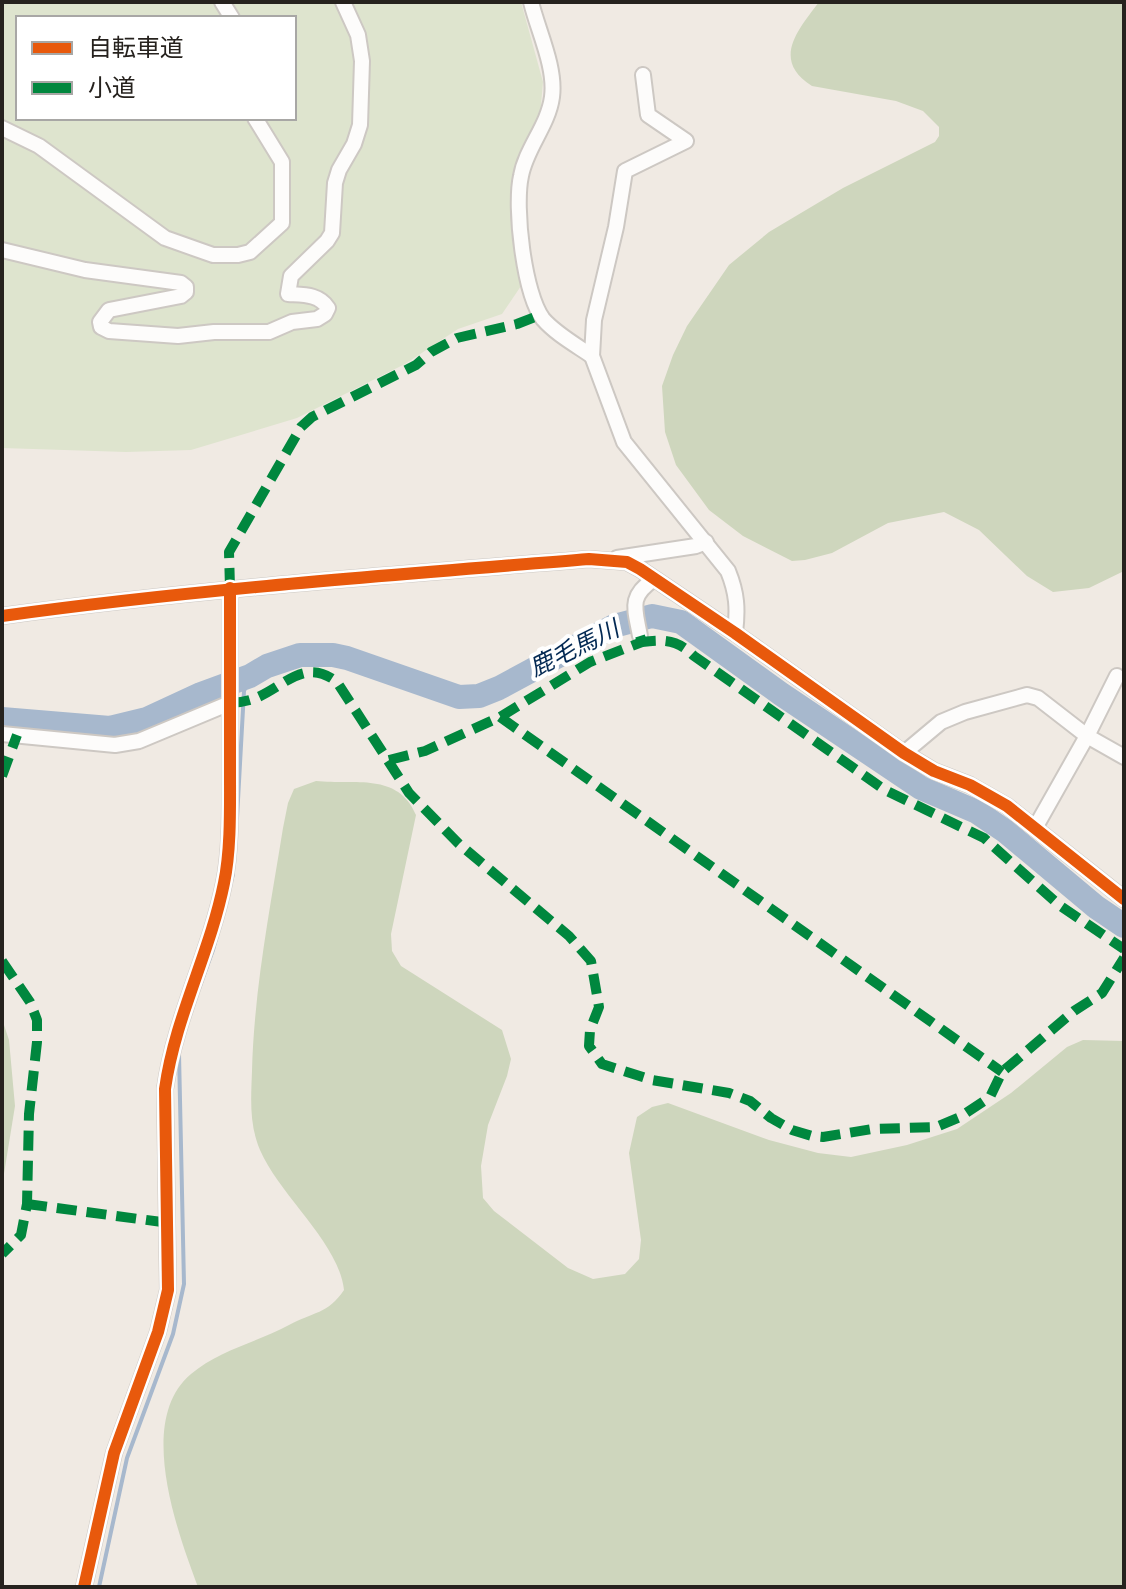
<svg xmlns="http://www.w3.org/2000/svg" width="1126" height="1589" viewBox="0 0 1126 1589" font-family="'DM Sans','Noto Sans JP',sans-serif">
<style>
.green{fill:#dee4ce;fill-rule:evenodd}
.forest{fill:#ced6bd}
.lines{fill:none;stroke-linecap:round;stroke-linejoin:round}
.stream{stroke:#a7b8cd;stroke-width:4}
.river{stroke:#a7b8cd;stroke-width:24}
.minor-casing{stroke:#cdc8c3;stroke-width:18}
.minor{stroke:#fdfcfb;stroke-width:14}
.quiet{stroke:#00873e;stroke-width:10;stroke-dasharray:20 10;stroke-linecap:butt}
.cycleway-casing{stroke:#fff;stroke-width:17}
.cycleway{stroke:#e8590c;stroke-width:12}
.labels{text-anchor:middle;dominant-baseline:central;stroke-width:8;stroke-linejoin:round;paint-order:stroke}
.water-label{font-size:24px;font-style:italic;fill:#032953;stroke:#fff}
</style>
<rect width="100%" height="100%" fill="#f0eae3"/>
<!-- green -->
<path class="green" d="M2,2H521L543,82L540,116L518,160L511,181L513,228L521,286L502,314L458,329L405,364L297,418L191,450L126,452L2,448ZM18,18H294V118H18Z"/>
<!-- forest -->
<g class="forest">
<path d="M819,2H1124V571L1089,588L1053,592L1027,576L979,530L944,512L888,523L832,553L805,560L792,561L743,536L709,510L676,465L665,432L662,386L673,355L687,326L729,265L769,232L843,188L935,142L939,136V127L923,111L896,101L812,86C771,60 798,30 819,2Z"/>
<path d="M316,781C355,785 398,772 416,815L391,934L392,951L401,966L502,1030L511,1059L507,1076L488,1125L481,1166L483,1198L494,1211L568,1268L593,1279L625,1274L639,1259L641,1240L629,1153L637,1117L652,1107L668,1103L769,1140L818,1153L851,1157L907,1145L957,1129L1011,1093L1067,1047L1083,1040L1124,1041V1587H198C177,1531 136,1420 191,1374C219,1350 258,1342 289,1325C313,1312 328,1314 344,1290C339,1243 280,1196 260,1150C249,1124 251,1099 252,1071C254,990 270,909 283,828L288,803L294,789Z"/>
<path d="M2,1019L9,1040L15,1106L2,1186Z"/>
</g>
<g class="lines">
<!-- stream -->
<g class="stream">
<path d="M237,818L244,691L250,676"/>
<path d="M199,988L213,950L233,874"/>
<path d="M99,1587L127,1458L173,1334L184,1284L179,1054"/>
</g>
<!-- river -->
<path class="river" d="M2,719L110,728L147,719L201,694L250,676L267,666L300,655H333L347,658L459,697L479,696L499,688L614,626L652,616L681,622L781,694L921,788L977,812L1005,831L1096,907L1124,926"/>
<!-- minor casing -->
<g class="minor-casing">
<g id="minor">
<path d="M222,2L232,18"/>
<path d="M531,2C538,31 556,67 552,97C548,126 526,148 521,176C514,207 524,294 543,319C556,334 576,345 592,356"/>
<path d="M643,75L648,115L686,141L625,171L616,227L594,320L592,356L624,442L728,571C737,593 738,609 735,633"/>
<path d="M2,128L39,146L165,238L213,255H238L250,252L282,223V162L255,118"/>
<path d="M2,250L85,270L181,283L186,287V292L181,296L109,310L100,322L101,327L109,331L178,336L214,332H269L292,322L317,319L325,314L328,308C319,294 304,295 288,294L291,276L327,241L332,233L335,183L339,170L354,144L360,125L362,61L358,35L343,2"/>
<path d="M617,558L696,546L706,542"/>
<path d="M2,616C197,589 393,575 589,559L627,562L640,569L735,633L904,753L934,771L970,785L1007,806L1124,899"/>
<path d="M640,636C635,608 628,597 654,579"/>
<path d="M2,734L115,745L139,741L230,703"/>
<path d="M904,753L941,722L965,712L1027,695L1038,698L1087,736L1124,757"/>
<path d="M1035,828L1087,736L1117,676"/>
<path d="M84,1587L114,1453L158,1332L168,1290L165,1089C175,1017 210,953 224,883C231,850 230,807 230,773C230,711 230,650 230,588"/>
</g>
</g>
<!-- minor -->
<use href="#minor" class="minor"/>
<!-- quiet -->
<g class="quiet">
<path d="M230,588L229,552L301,427L312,417L416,365L431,352L457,338L517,324L540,315"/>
<path d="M640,636L642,642C664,639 678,640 694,656L885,790L984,838L1059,905L1124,949"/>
<path d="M230,703C239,703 248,701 256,698C285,686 305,657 337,682L409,793L459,844L569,936L591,961L599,1007L590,1030L589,1046L602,1064L652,1080L729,1093L750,1101L771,1118L792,1130L812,1136L823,1137L872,1129L936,1127L960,1117L990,1097L1002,1072L1074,1011L1102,993L1124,958"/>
<path d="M500,717L1002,1072"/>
<path d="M389,760L425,751L500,717L590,662L642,642"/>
<path d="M2,776L17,735"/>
<path d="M2,961L30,1002L37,1020V1042L29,1114L27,1204L21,1235L2,1254"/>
<path d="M27,1204L169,1223"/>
</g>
<!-- cycleway casing -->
<g class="cycleway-casing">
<g id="cycleway">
<path d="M2,616C197,589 393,575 589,559L627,562L640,569L735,633L904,753L934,771L970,785L1007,806L1124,899"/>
<path d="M84,1587L114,1453L158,1332L168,1290L165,1089C175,1017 210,953 224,883C231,850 230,807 230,773C230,711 230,650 230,588"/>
</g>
</g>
<!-- cycleway -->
<use href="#cycleway" class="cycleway"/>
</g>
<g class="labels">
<!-- water labels -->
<g class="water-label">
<text transform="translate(574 648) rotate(-26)">鹿毛馬川</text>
</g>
</g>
<!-- border -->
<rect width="1126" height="1589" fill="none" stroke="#26221e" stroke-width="8"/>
<!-- legend -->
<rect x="16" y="16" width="280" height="104" fill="#ffffff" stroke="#a8a7a5" stroke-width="2"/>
<rect x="32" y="42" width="40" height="12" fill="#e8590c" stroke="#a8a7a5" stroke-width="2"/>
<text x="88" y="56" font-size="24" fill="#26221e">自転車道</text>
<rect x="32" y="82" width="40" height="12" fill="#00873e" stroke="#a8a7a5" stroke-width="2"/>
<text x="88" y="96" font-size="24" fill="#26221e">小道</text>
</svg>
